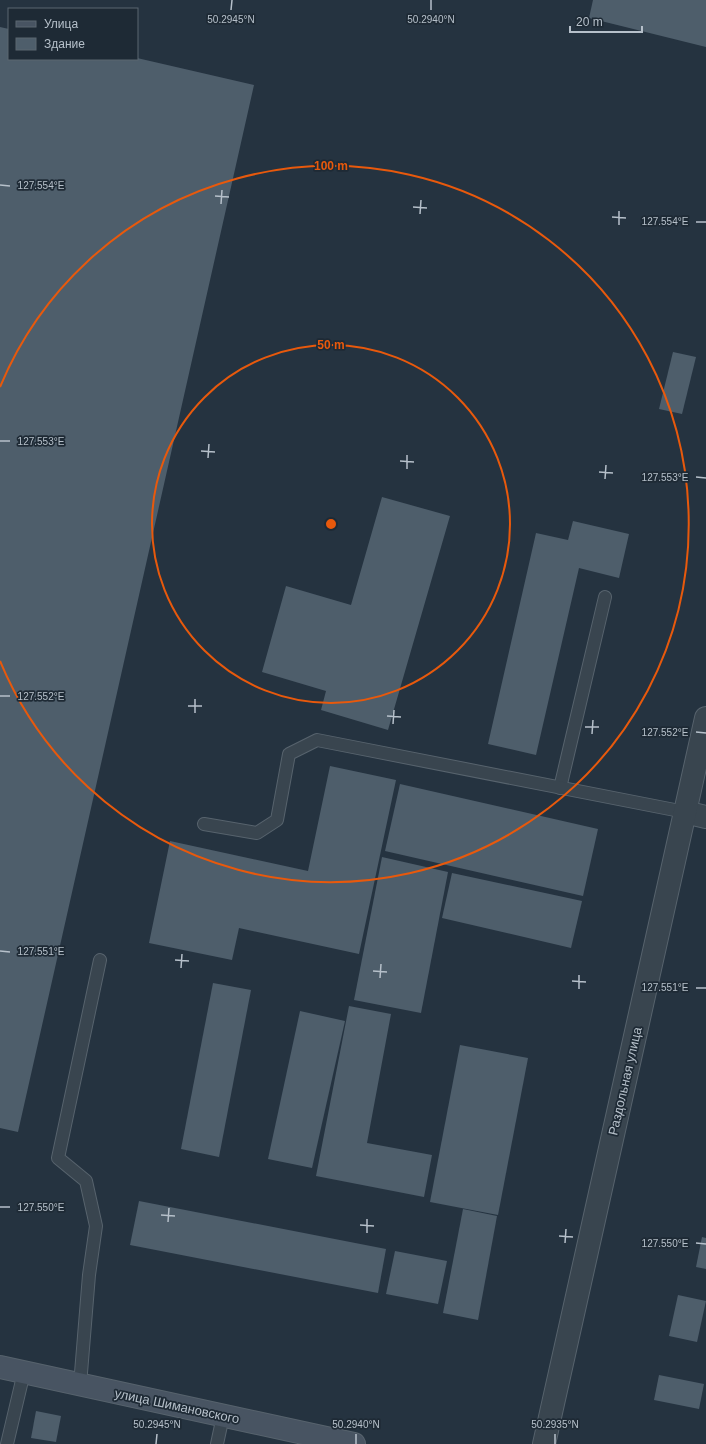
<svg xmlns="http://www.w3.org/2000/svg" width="706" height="1444" viewBox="0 0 706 1444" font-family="Helvetica,sans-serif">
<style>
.building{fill:#4e5e6b}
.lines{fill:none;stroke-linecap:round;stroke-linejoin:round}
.lane-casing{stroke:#57636d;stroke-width:14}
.street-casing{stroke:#57636d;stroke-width:24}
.secondary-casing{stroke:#57636d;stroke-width:24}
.lane{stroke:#39454f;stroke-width:12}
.street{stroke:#39454f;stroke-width:22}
.secondary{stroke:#485462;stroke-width:22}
.ticks{fill:none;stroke:#b6c0ca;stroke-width:1.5}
.ring{fill:none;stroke:#e8590c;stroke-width:2}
.labels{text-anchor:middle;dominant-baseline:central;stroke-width:3.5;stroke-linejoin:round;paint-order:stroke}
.street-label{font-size:13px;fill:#b6c0ca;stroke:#1e2a35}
.ticks-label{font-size:10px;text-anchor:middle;fill:#b6c0ca;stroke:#1e2a35;stroke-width:3.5;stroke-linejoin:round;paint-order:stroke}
.centre{fill:#e8590c;stroke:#1e2a35;stroke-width:2}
.ring-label{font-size:12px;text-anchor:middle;font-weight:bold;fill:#e8590c;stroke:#1e2a35;stroke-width:3.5;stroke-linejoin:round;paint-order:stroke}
</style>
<rect width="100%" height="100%" fill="#253340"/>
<!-- building -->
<g class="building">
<path d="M593,0H706V47L589,18Z"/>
<path d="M0,27L9,29V59L137,58L254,85L18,1132L0,1128Z"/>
<path d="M673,352L696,357L682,414L659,409Z"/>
<path d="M382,497L450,516L388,730L321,710L326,691L262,672L286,586L351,605Z"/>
<path d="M573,521L629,534L619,578L579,568L536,755L488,744L536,533L568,540Z"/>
<path d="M330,766L396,780L359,954L239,928L232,960L149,943L170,841L308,871Z"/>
<path d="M400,784L598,829L583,896L385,851Z"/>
<path d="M382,857L448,872L421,1013L354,1000Z"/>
<path d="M452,873L582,901L571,948L442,918Z"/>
<path d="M213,983L251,990L219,1157L181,1149Z"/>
<path d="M349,1006L391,1014L367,1143L432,1155L424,1197L316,1176Z"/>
<path d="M300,1011L345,1021L312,1168L268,1159Z"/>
<path d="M460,1045L528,1058L498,1215L430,1202Z"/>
<path d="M139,1201L386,1249L378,1293L130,1245Z"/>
<path d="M463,1209L497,1216L478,1320L443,1313Z"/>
<path d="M702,1237L706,1238V1269L696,1267Z"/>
<path d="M395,1251L447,1261L438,1304L386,1294Z"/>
<path d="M678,1295L706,1301L697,1342L669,1336Z"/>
<path d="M659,1375L704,1384L699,1409L654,1400Z"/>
<path d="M36,1411L61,1416L56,1442L31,1438Z"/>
</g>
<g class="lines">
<!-- lane casing -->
<g class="lane-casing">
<g id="lane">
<path d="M560,788L605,597"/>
<path d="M204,824L257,833L277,820L289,754L317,740L685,812"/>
<path d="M80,1385L89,1275L96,1226L86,1181L58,1158L100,960"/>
<path d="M7,1444L24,1372"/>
<path d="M217,1444L223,1416"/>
</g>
</g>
<!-- street casing -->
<g class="street-casing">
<g id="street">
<path d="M685,812L706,817"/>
<path d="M544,1444L706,718"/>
</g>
</g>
<!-- secondary casing -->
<g class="secondary-casing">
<path id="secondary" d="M0,1367L354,1444"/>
</g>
<!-- lane -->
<use href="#lane" class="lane"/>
<!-- street -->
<use href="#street" class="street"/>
<!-- secondary -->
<use href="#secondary" class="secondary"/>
</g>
<!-- ticks -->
<path class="ticks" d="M231,10L232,0M431,10V0M0,185L10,186M215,196L229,197M221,204L222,190M413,207L427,208M420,214L421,200M612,217L626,218M696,222H706M619,225V211M0,441H10M201,451L215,452M208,458L209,444M400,461L414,462M407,469V455M599,472L613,473M696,477L706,478M605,479L606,465M0,696H10M188,706H202M195,713V699M387,716L401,717M393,724L394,710M585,727H599M696,732L706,733M592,734L593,720M0,951L10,952M175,960L189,961M181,968L182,954M373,971L387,972M380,978L381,964M572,981L586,982M696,988H706M579,989V975M0,1207H10M161,1215L175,1216M168,1222L169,1208M360,1225L374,1226M367,1233V1219M559,1236L573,1237M565,1243L566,1229M696,1243L706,1244M156,1444L157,1434M356,1444V1434M555,1444V1434"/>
<!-- distance rings -->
<g class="ring">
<circle cx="331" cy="524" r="179"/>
<path d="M0 387A358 358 0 1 1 0 661"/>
</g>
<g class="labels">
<!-- street labels -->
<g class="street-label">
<text transform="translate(625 1081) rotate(-77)">Раздольная улица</text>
<text transform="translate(177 1406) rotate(12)">улица Шимановского</text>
</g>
</g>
<g class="ticks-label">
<text x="231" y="23">50.2945°N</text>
<text x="431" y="23">50.2940°N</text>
<text x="41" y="189">127.554°E</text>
<text x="665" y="225">127.554°E</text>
<text x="41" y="445">127.553°E</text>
<text x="665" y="481">127.553°E</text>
<text x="41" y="700">127.552°E</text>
<text x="665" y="736">127.552°E</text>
<text x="41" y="955">127.551°E</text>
<text x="665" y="991">127.551°E</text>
<text x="41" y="1211">127.550°E</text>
<text x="665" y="1247">127.550°E</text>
<text x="157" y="1428">50.2945°N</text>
<text x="356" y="1428">50.2940°N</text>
<text x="555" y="1428">50.2935°N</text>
</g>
<circle cx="331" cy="524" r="6" class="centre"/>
<g class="ring-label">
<text x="331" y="170">100 m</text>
<text x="331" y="349">50 m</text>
</g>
<!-- legend -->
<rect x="8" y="8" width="130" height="52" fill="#1e2a35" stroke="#5b6671"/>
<rect x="16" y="21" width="20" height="6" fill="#485462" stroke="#5b6671"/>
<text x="44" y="28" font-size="12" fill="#b6c0ca">Улица</text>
<rect x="16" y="38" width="20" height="12" fill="#4e5e6b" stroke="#5b6671"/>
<text x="44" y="48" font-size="12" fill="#b6c0ca">Здание</text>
<!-- scale -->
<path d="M570 26v6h72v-6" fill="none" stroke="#b6c0ca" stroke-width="2"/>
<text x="576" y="26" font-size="12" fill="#b6c0ca" stroke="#1e2a35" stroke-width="3" paint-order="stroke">20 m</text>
</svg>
